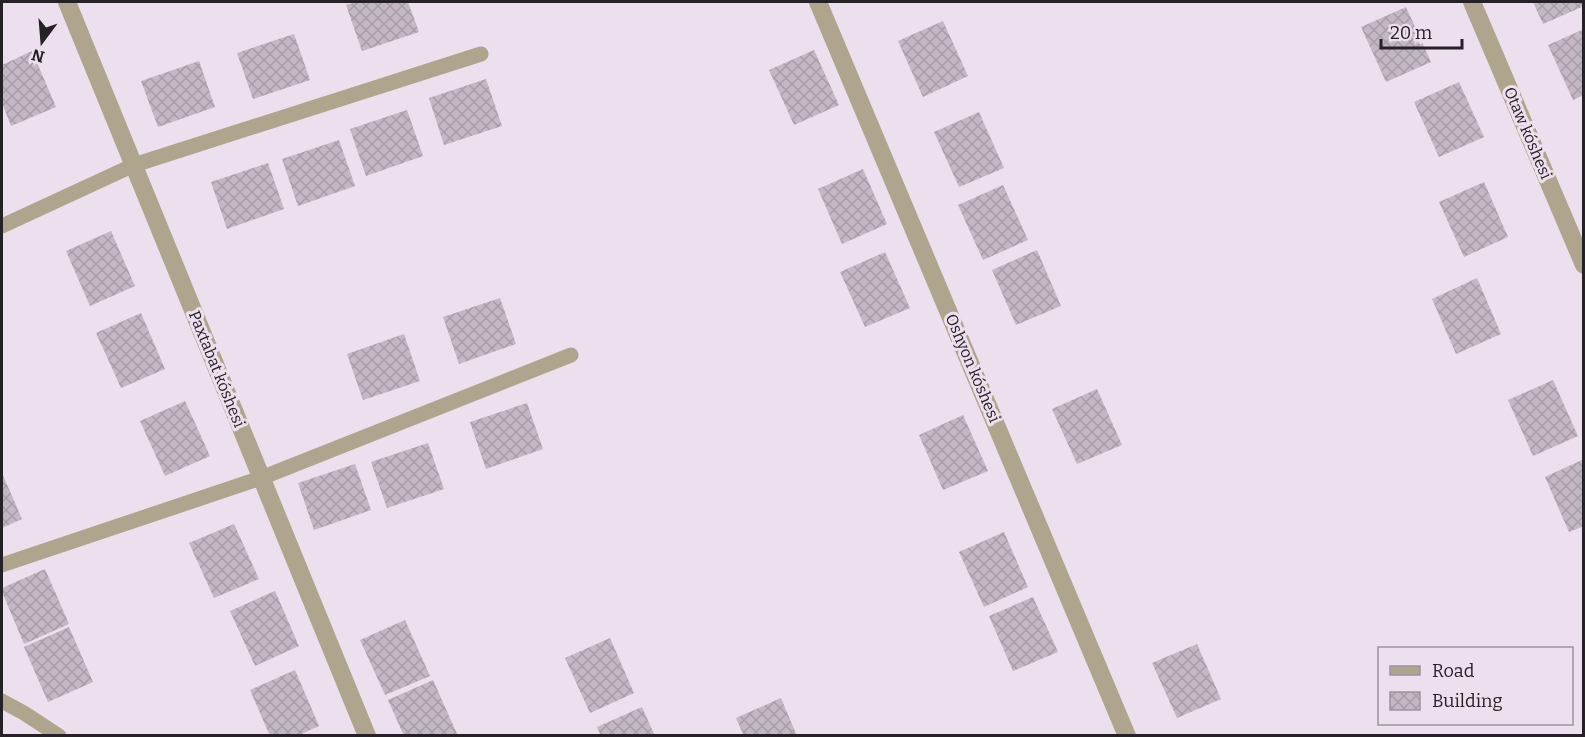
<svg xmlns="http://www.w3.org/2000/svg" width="1585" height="737" viewBox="0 0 1585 737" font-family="Bitter,serif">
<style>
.building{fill:url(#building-cross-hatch)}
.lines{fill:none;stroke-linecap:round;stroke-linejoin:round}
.lane{stroke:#afa48d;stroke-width:15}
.street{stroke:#afa48d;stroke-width:18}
.labels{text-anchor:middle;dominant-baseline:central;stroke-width:6;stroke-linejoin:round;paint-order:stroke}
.street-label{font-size:16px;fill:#262126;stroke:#ede0ee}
</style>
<defs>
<pattern id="building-cross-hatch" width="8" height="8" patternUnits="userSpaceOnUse" patternTransform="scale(1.5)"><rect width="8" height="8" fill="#c3b7c4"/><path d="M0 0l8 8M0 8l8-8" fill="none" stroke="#a79da8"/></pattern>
</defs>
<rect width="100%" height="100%" fill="#ede0ee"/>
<!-- building -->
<g class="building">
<path d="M356,2H408L419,32L362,51L346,5Z"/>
<path d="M1533,2H1584V6L1543,24Z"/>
<path d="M1406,7L1431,62L1386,82L1361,27Z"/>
<path d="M943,21L968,76L923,97L898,41Z"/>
<path d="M1584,29V95L1573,100L1548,45Z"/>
<path d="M294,34L310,80L253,99L237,53Z"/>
<path d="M814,50L839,105L794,125L769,70Z"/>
<path d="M32,51L56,107L11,126L2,103V65Z"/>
<path d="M199,61L215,107L158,127L141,81Z"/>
<path d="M486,79L502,126L444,145L429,98Z"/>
<path d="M1459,82L1484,137L1439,157L1414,102Z"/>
<path d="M407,110L423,156L366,176L350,129Z"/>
<path d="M979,112L1004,168L959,187L934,132Z"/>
<path d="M339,140L355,186L298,206L282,159Z"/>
<path d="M268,163L284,209L227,229L211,182Z"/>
<path d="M863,169L887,224L842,244L818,189Z"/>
<path d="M1484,182L1508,237L1464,257L1439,202Z"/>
<path d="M1003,185L1028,240L983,260L958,205Z"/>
<path d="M111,231L135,286L90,306L66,251Z"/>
<path d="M1037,250L1061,306L1016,325L992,270Z"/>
<path d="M885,252L910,308L865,327L840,272Z"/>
<path d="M1477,278L1501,334L1456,354L1432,299Z"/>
<path d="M500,298L516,344L459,364L443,317Z"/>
<path d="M141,313L165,369L121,388L96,333Z"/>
<path d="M404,334L420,381L363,400L347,354Z"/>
<path d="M1553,380L1578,436L1533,456L1508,400Z"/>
<path d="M1097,389L1122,445L1077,464L1052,409Z"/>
<path d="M185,401L210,456L165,476L140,421Z"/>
<path d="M527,403L543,449L486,469L470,422Z"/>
<path d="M963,415L988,471L943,490L919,435Z"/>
<path d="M428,443L444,489L387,508L371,462Z"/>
<path d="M1584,459V526L1569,532L1545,477Z"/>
<path d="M355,464L371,510L314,530L298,483Z"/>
<path d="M2,473L22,519L2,528Z"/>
<path d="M234,524L259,579L214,598L189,543Z"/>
<path d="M1004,532L1028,587L984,607L959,552Z"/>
<path d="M45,569L69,624L24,644L2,592V588Z"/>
<path d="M275,591L299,646L255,666L230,611Z"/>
<path d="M1033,597L1058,652L1013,671L989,616Z"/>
<path d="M405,620L430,676L385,695L360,640Z"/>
<path d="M69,627L93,682L48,702L24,647Z"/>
<path d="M610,638L634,693L590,713L565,658Z"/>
<path d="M1197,644L1221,699L1177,718L1152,663Z"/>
<path d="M295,670L319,726L297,736H270L250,690Z"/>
<path d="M433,680L458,736H404L388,700Z"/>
<path d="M781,698L797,736H744L736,718Z"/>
<path d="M642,707L655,736H601L597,727Z"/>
</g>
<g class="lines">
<!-- lane -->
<g class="lane">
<path d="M2,226L134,165L481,54"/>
<path d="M2,565L261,478L571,355"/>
<path d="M2,701L24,713L59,736"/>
</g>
<!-- street -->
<g class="street">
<path d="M67,2L367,736"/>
<path d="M818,2L1127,736"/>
<path d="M1472,2L1584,265"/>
</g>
</g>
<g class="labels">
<!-- street labels -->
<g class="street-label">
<text transform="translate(1528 133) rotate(67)">Otaw kóshesi</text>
<text transform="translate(973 368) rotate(67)">Oshyon kóshesi</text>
<text transform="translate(217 369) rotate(68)">Paxtabat kóshesi</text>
</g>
</g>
<!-- border -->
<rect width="1585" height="737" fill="none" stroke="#262126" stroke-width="6"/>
<!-- legend -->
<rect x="1378" y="647" width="195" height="78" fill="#ede0ee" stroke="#9d949e" stroke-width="1.5"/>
<rect x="1390" y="666" width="30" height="9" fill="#afa48d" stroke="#9d949e" stroke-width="1.5"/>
<text x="1432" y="677" font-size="18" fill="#262126">Road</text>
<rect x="1390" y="692" width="30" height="18" fill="url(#building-cross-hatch)" stroke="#9d949e" stroke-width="1.5"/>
<text x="1432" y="707" font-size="18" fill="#262126">Building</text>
<!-- north arrow -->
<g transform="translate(42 42) rotate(196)" stroke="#ede0ee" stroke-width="4.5" paint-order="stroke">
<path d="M0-4.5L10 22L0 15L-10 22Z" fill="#262126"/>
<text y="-9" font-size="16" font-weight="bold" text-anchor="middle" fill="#262126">N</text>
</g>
<!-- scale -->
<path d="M1381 39v9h81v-9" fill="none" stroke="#262126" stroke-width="3"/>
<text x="1390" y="39" font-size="18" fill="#262126" stroke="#ede0ee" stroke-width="4.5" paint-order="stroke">20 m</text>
</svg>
